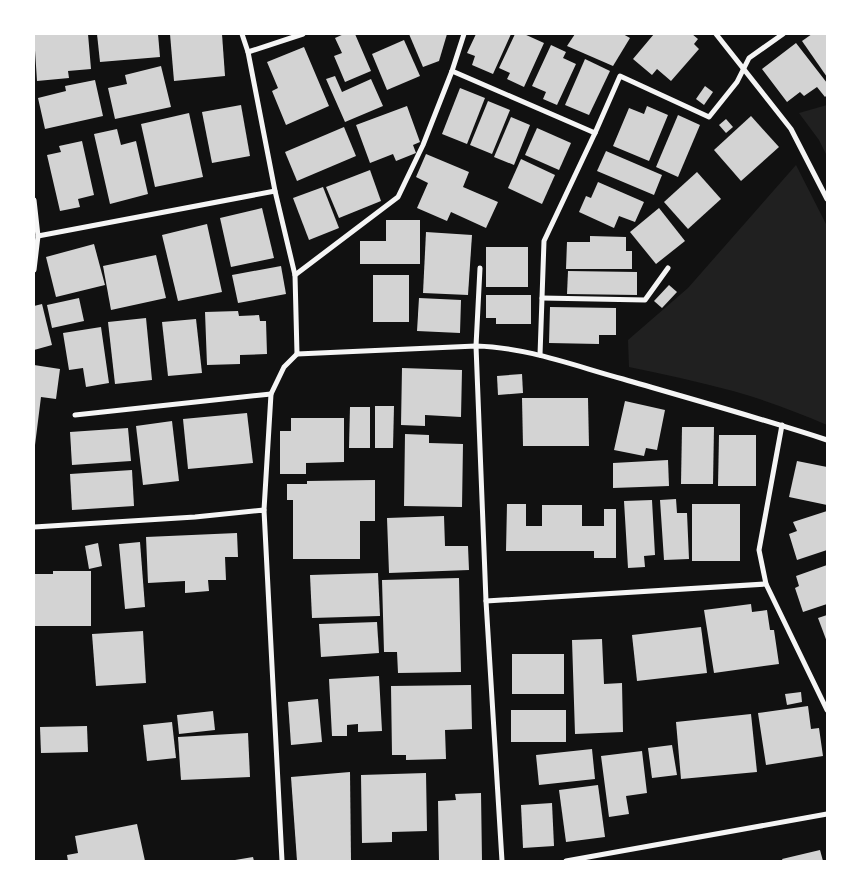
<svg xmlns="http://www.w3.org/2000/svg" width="861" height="895" viewBox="0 0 861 895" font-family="Georgia,serif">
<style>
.green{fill:#202020}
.building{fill:#d3d3d3}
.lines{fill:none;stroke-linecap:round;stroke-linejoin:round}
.minor{stroke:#f5f5f5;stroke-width:5}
</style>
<rect width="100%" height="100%" fill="#111"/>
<!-- green -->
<g class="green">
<path d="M827,105V156L819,140L799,113Z"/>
<path d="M796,165L827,226V425C797,412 765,400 733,391C699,382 664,374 629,367L628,340L688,288Z"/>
</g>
<!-- building -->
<g class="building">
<path d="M51,34H88L91,69L68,71L69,78L37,81L34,35Z"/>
<path d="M97,34H158L160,57L100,62Z"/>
<path d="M170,34H222L225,76L174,81Z"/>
<path d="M344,34H355L371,71L345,82L334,56L342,53L335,38Z"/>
<path d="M409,34H447L439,61L423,67Z"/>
<path d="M476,34H511L493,74L472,65L475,56L467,53Z"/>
<path d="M515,34H524L544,43L524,87L507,79L510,73L499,68Z"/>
<path d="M575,34H623L630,38L613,66L567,46Z"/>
<path d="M654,34H692L698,39L694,44L699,49L671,81L657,69L652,75L633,59Z"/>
<path d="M812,34H827V77L802,41Z"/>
<path d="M404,40L420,76L387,90L372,54Z"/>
<path d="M796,43L827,83V95L825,97L817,87L804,96L800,92L787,102L762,69Z"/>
<path d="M551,45L566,52L563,58L576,64L557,105L543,99L546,92L532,86Z"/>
<path d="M304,47L329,106L286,125L272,91L278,88L267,62Z"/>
<path d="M585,59L610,71L589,115L565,105Z"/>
<path d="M161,66L171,107L115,119L108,88L127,84L125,75Z"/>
<path d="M335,76L342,92L371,79L383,106L345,122L326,79Z"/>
<path d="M95,80L103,116L45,129L38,98L66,91L65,86Z"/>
<path d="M705,86L713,92L704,105L696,99Z"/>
<path d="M460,88L485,98L467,144L442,134Z"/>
<path d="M488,101L510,110L492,154L470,145Z"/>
<path d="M241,105L250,156L212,163L202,112Z"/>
<path d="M407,106L420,142L413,145L416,153L396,161L393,154L370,163L356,125Z"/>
<path d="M647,106L668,115L649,161L613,146L629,108L644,114Z"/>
<path d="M189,113L203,177L155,187L141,124Z"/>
<path d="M678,115L700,125L678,177L656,167Z"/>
<path d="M751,116L779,147L741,181L714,150Z"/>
<path d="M511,117L530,125L514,165L494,157Z"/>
<path d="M726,119L733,127L726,133L719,125Z"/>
<path d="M344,127L356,156L297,181L285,152Z"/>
<path d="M537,128L571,143L559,170L525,155Z"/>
<path d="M117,129L121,145L136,141L148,194L110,204L94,134Z"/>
<path d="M82,141L94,195L78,199L80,207L60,211L47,155L61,152L59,146Z"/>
<path d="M606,151L662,175L654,195L597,171Z"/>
<path d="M426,154L469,172L463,187L498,202L486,228L451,212L447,221L417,208L428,183L416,177Z"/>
<path d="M521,159L555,175L542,204L508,188Z"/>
<path d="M370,170L381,201L339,218L326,187Z"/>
<path d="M697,172L721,199L688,229L664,202Z"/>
<path d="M598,182L644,202L635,222L619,216L614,228L579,212L586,196L591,198Z"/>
<path d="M323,187L339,228L309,240L293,198Z"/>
<path d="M262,208L274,258L231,267L220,218Z"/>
<path d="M659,208L685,241L656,264L630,232Z"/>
<path d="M386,220H420V264H360V241H386Z"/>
<path d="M207,224L222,292L178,301L162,235Z"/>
<path d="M426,232L472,235L468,295L423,293Z"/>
<path d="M590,236L626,237V251H632V269H566L567,242H590Z"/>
<path d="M94,244L105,285L56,297L46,257Z"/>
<rect x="486" y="247" width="42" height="40"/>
<path d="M156,255L166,298L111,310L103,266Z"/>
<path d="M281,266L286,294L238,303L232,275Z"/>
<path d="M568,271L637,272V295L567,294Z"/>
<rect x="373" y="275" width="36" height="47"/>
<path d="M669,285L677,292L662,308L654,301Z"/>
<path d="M486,295H531V324H496V318H486Z"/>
<path d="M79,298L84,321L52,328L47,305Z"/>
<path d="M419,298L461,300L460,333L417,331Z"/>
<path d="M42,304L52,345L34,350V306Z"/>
<path d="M550,307L616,308V335H599V344L549,343Z"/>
<path d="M238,311L239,316L259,315L260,321H266L267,354L240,355V364L207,365L205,312Z"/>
<path d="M146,318L152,380L115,384L108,322Z"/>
<path d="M196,319L202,373L168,376L162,322Z"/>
<path d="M101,327L109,383L86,387L83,368L69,370L63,333Z"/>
<path d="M34,365L60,369L56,399L41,397L35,445H34Z"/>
<path d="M402,368L462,370L461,417L425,415V426L401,425Z"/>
<path d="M522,374L523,393L498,395L497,376Z"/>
<path d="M522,398H588L589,446H523Z"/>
<path d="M625,401L665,410L657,450L646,448L644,456L614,450Z"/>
<path d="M375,406H394L393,448H375Z"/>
<path d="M350,407H370V448H349Z"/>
<path d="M247,413L253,463L188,469L183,419Z"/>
<path d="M291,418H344V462L306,463V474H280V431H291Z"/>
<path d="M172,421L179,481L143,485L136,426Z"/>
<path d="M682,427H714L713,484H681Z"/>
<path d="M128,428L131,461L72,465L70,432Z"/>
<path d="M405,434L429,435V443L463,444L462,507L404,506Z"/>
<path d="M719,435H756V486H718Z"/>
<path d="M668,460L669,486L613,488V463Z"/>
<path d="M797,461L827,467V505L789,497Z"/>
<path d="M132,470L134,506L72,510L70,474Z"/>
<path d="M375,480V521H360V559H293V500H287V484H307V481Z"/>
<path d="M676,499L677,513H687L689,559L664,560L660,500Z"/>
<path d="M652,500L655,555L644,556L645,567L628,568L624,501Z"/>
<path d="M507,504H526V526H542V505H582V526H604V509H616V558H594V551H506Z"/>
<rect x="692" y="504" width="48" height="57"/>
<path d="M827,511V550L797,560L789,534L797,531L793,522Z"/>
<path d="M444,516L445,546H468L469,570L389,573L387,518Z"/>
<path d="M237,533L238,557H225L226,580H208L209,591L185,593V581L148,583L146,537Z"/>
<path d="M140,542L145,607L125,609L119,544Z"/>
<path d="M98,543L102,566L89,569L85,546Z"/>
<path d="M827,565V604L803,612L795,588L799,586L796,576Z"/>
<path d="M53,571H91V626H34V574H53Z"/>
<path d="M378,573L380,616L312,618L310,575Z"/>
<path d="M459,578L461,672L398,673L397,652H384L382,580Z"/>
<path d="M751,604L752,612L767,610L770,630H774L779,664L714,673L704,610Z"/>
<path d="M827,615V642L818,618Z"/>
<path d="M377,622L379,653L321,657L319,624Z"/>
<path d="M701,627L707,673L637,681L632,635Z"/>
<path d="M143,631L146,683L96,686L92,634Z"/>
<path d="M602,639L604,684L622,683L623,732L575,734L572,640Z"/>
<rect x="512" y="654" width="52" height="40"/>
<path d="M379,676L382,731L358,732V724L347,725V736H332L329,679Z"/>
<path d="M471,685L472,729L445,730L446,759L406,760V755H392L391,686Z"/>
<path d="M801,692L802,702L787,705L785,694Z"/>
<path d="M318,699L322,742L291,745L288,702Z"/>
<path d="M808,706L811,729L819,728L823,756L766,765L758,713Z"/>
<rect x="511" y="710" width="55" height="32"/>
<path d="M213,711L215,730L179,734L177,715Z"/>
<path d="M751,714L757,772L681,779L676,722Z"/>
<path d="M172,722L176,758L147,761L143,725Z"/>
<path d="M87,726L88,752L41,753L40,727Z"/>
<path d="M248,733L250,777L181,780L178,737Z"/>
<path d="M672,745L677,775L652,778L648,748Z"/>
<path d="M592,749L595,779L539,785L536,755Z"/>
<path d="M642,751L647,793L626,796L629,814L609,817L601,756Z"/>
<path d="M350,772L351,861H297L291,777Z"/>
<path d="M426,773L427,831L392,832V842L362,843L361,775Z"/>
<path d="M598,785L605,837L566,842L559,790Z"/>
<path d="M481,793L482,861H439L438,801L456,800L455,794Z"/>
<path d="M552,803L554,846L523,848L521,805Z"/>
<path d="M137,824L145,861H68L67,855L78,853L75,836Z"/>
<path d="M820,850L823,861H783L782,859Z"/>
<path d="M253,857L254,861H235V860Z"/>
</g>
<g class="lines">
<!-- minor -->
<g class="minor">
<path d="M242,34L248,52L275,191L295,275L297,354L476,346C526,347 575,366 623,379C691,399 760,418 827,440"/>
<path d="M716,34L791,129L827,199"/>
<path d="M248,52L303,34"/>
<path d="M452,71L595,133L620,76L709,117L737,82L749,58L783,34"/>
<path d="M34,200L38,236L275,191"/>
<path d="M480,268L476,346L486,601L502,861"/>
<path d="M34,270L38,236"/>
<path d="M295,275L398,197L423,145L452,71L464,34"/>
<path d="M542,298L645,300L668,268"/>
<path d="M540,355L544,241L595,133"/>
<path d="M75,415L271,394"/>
<path d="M782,425L759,550L766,584L827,710"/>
<path d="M264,510L271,394L284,367L297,354"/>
<path d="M34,527L195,517L264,510L282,861"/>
<path d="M486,601L766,584"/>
<path d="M566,861L827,814"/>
</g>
</g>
<!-- border -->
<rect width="861" height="895" fill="none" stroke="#ffffff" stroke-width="70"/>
</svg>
